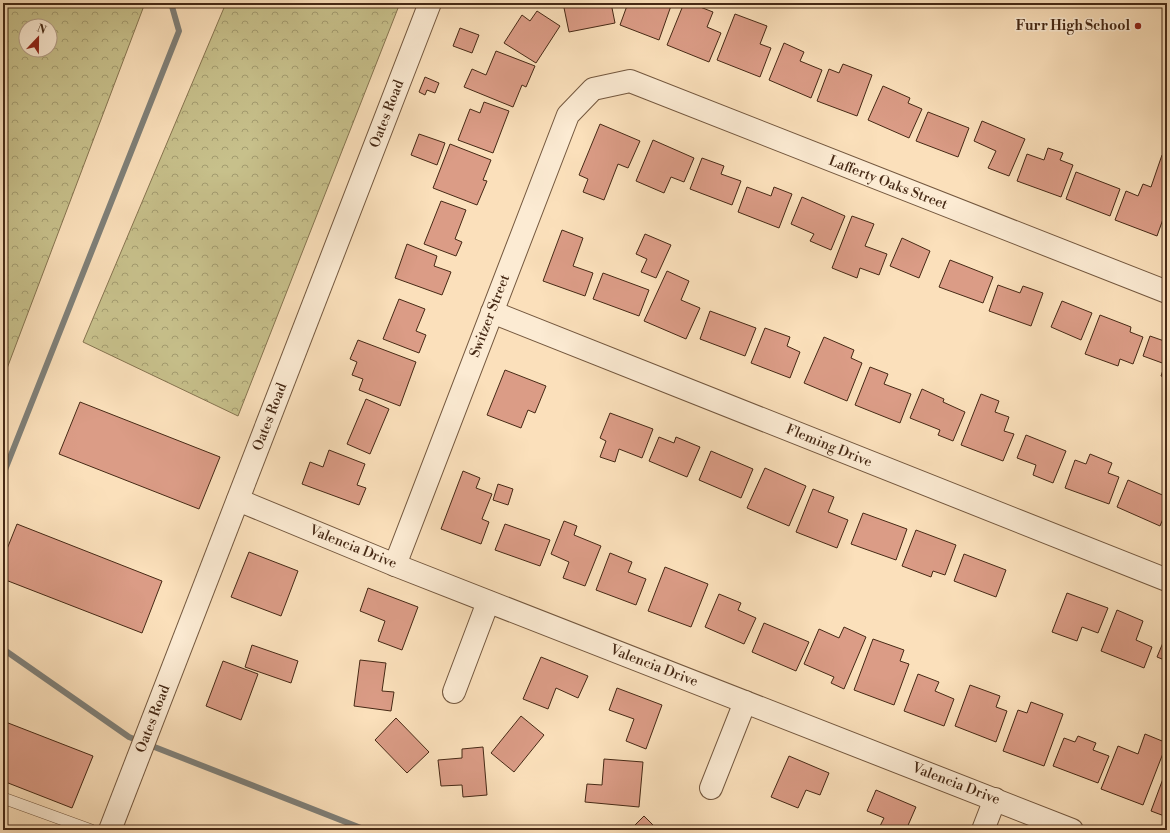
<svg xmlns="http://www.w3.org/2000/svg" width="1170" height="833" viewBox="0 0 1170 833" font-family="'Libre Bodoni',serif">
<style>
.forest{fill:url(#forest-crowns);stroke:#867450;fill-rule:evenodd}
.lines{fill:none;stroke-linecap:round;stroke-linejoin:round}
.stream{stroke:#7f8079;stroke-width:6}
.building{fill:#db9c86;stroke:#462915}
.service-casing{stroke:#73573e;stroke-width:12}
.minor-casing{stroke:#73573e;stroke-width:24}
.tertiary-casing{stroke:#73573e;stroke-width:24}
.service{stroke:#fcebd3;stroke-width:11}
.minor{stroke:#fcebd3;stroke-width:22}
.tertiary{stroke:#fcebd3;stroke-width:22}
.poi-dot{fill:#8f2418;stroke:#fcebd3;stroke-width:1.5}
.labels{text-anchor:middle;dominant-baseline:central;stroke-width:3;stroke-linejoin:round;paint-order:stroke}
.poi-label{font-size:14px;font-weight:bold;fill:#462915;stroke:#fcebd3;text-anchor:end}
.street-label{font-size:14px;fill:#462915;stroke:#fcebd3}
</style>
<defs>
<pattern id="forest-crowns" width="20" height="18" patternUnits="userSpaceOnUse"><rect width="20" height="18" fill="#c7c08b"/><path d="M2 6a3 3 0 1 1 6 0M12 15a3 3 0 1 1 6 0" fill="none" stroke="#a39c70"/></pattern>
</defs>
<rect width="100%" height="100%" fill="#fbe0bb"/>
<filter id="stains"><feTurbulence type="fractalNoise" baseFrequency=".005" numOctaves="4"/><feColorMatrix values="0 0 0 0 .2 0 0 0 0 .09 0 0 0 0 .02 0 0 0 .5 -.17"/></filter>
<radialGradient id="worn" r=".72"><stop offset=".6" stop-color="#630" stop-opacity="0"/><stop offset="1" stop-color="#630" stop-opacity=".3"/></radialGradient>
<!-- forest -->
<g class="forest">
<path d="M3,3H145L3,379ZM26,26H50V50H26Z"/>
<path d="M226,3H400L238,416L83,342Z"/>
</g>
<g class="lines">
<!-- stream -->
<g class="stream">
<path d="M3,475L179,31L171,3"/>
<path d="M3,649L129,737L366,830"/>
</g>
</g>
<!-- building -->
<g class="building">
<path d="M563,3H611L615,23L569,32Z"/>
<path d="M628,3H672L659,40L620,25Z"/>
<path d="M684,3H690L713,12L707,27L721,33L709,62L667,45Z"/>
<path d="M537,11L560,26L536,63L504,43L522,15L530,21Z"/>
<path d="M735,14L767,26L760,44L771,48L760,77L717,60Z"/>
<path d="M460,28L479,35L472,53L453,46Z"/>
<path d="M784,43L804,52L800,61L822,70L811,98L769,80Z"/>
<path d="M496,51L535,66L526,87L522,85L513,107L464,87L472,69L486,75Z"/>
<path d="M843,64L872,75L857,116L817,101L829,69L839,73Z"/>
<path d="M425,77L439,83L435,93L427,90L425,95L419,92Z"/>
<path d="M883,86L910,98L908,103L922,109L909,138L868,120Z"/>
<path d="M484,102L509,111L493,153L458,140L470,109L480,113Z"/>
<path d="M928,112L969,128L958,157L916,141Z"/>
<path d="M982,121L1025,139L1009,176L988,168L996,151L974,141Z"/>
<path d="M600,124L640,141L628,168L618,164L604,200L583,192L588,179L579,175Z"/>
<path d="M419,134L445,143L437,165L411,155Z"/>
<path d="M653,140L694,158L684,182L671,177L664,193L636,181Z"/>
<path d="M450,144L491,160L483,180L487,181L477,205L433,188Z"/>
<path d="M1048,148L1063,153L1060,160L1073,165L1061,197L1017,181L1027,154L1044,160Z"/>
<path d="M1162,155L1167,157V184L1164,192L1167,193V208L1157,236L1115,220L1126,191L1138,196L1143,184L1151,187Z"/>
<path d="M702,158L724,166L721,174L741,181L732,205L690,189Z"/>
<path d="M1076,172L1120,189L1110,216L1066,199Z"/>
<path d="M747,187L771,196L774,187L792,194L779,228L738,212Z"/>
<path d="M802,197L845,216L831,250L810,241L814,234L791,224Z"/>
<path d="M441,201L466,210L455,239L462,242L456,256L424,244Z"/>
<path d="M852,216L874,224L865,246L887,254L879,275L860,268L857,278L832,268Z"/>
<path d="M562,230L583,238L573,266L593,273L585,296L543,281Z"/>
<path d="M645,234L671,245L656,278L641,272L647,259L636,254Z"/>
<path d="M902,238L930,251L919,278L890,266Z"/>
<path d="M407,244L437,256L434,266L451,272L442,295L395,278Z"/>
<path d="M950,260L993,277L983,303L939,287Z"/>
<path d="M667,271L689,281L681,300L700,308L686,339L644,321Z"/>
<path d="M603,273L649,290L639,316L593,299Z"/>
<path d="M998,285L1020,293L1023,286L1043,293L1031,326L989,311Z"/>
<path d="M399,299L425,309L416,331L426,335L419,353L383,339Z"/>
<path d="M1062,301L1092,313L1081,340L1051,327Z"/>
<path d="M710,311L756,328L745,356L700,339Z"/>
<path d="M1100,315L1131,327L1130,332L1143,337L1133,364L1120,359L1118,366L1085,354Z"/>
<path d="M765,328L790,337L787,346L800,352L790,378L751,363Z"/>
<path d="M1150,336L1167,342V378L1161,376L1165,364L1143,356Z"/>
<path d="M824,337L854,350L851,358L862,363L847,401L804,383Z"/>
<path d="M358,340L416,362L400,406L359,390L363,379L352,375L357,362L350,359Z"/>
<path d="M870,367L888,374L884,384L911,394L900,423L855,405Z"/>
<path d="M505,370L546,386L535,413L528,410L521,428L487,415Z"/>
<path d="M922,389L944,399L943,402L965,412L953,441L938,435L940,430L910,418Z"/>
<path d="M981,394L999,401L995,412L1009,417L1004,431L1014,434L1003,461L961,445Z"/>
<path d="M366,399L389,409L370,454L347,444Z"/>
<path d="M80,402L220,457L199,509L59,454Z"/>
<path d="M610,413L653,429L642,458L619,449L615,462L600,457L606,441L600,438Z"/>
<path d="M1026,435L1066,451L1053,483L1033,475L1036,465L1017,458Z"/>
<path d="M659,437L674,443L676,437L700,447L687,477L649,461Z"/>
<path d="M329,450L365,464L357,485L366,488L359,505L302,484L310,462L323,467Z"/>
<path d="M711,451L753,469L741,498L699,480Z"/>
<path d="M1090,454L1112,463L1108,473L1119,477L1109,504L1065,488L1075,460L1086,464Z"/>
<path d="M765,468L806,486L789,526L747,508Z"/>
<path d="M463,471L480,478L476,488L492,494L482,519L489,522L481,544L441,529Z"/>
<path d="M1128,480L1167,497V509L1160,526L1117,507Z"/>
<path d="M498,484L513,489L508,505L493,500Z"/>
<path d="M813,489L834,497L828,512L848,520L837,548L796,532Z"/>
<path d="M863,513L907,529L896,560L851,544Z"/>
<path d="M564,521L577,526L574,535L601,546L585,586L563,578L569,562L551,554Z"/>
<path d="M17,524L162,581L142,633L3,579V559Z"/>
<path d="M505,524L550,540L540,566L495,550Z"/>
<path d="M916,530L956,545L945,575L933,571L931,577L902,566Z"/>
<path d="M249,552L298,571L281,616L231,597Z"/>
<path d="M610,553L632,562L628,572L646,579L636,605L596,590Z"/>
<path d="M964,554L1006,570L996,597L954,581Z"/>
<path d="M665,567L708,584L691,627L648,611Z"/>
<path d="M368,588L418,607L402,650L378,641L385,621L360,611Z"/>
<path d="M1067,593L1108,608L1098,633L1082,627L1077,641L1052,632Z"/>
<path d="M719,594L741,603L738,610L756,618L744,644L705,627Z"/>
<path d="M1117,610L1143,621L1136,640L1152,647L1144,668L1101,651Z"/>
<path d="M764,623L809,642L796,671L752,652Z"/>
<path d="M844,627L866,637L844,689L831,683L834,677L804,664L819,629L839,638Z"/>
<path d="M1167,633V661L1157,657Z"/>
<path d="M873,639L904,650L900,661L909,664L894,705L854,690Z"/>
<path d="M252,645L298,661L291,683L245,667Z"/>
<path d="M541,657L588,676L578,698L556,688L548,709L523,699Z"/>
<path d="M360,660L386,663L382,691L394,692L391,711L354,706Z"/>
<path d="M223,661L258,674L241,720L206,706Z"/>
<path d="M918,674L939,682L935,691L954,699L944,726L904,711Z"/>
<path d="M970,685L1000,696L996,707L1007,711L996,742L955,726Z"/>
<path d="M617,688L662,705L646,749L626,741L634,719L609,710Z"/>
<path d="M1031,702L1063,714L1044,766L1003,751L1018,710L1027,713Z"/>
<path d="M521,716L544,735L514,772L491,753Z"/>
<path d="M396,718L429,752L407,773L375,740Z"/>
<path d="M3,721L93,756L72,808L3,781Z"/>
<path d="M1145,734L1167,743L1143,805L1101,789L1118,746L1138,754Z"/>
<path d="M1078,736L1096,743L1093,750L1109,756L1098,783L1053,766L1064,738L1075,742Z"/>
<path d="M483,747L487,795L463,797L462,785L441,786L438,760L462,758V749Z"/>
<path d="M789,756L829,773L820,795L806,790L798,808L771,797Z"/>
<path d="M604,759L643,762L639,807L585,802L587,784L602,785Z"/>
<path d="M1167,768V817L1151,811Z"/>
<path d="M876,790L916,807L906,830H878L884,818L867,811Z"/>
<path d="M644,816L658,830H630Z"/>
</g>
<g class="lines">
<!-- service casing -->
<g class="service-casing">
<path id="service" d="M3,798L91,830"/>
</g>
<!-- minor casing -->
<g class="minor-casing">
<g id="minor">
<path d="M492,312L1167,580"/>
<path d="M238,500L395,565L1072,830"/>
<path d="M395,565L568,115L593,89L630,81L1167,292"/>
<path d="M454,692L488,602"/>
<path d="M711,788L745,702"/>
<path d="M983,830L995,799"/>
</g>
</g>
<!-- tertiary casing -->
<g class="tertiary-casing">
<path id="tertiary" d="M110,830L430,3"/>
</g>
<!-- service -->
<use href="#service" class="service"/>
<!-- minor -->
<use href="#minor" class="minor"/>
<!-- tertiary -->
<use href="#tertiary" class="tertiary"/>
</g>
<!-- markers -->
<circle class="poi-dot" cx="1138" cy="26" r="4"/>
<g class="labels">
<!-- poi labels -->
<g class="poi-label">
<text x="1130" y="26">Furr High School</text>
</g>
<!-- street labels -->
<g class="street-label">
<text transform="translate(387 114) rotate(-69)">Oates Road</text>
<text transform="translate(888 183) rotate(21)">Lafferty Oaks Street</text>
<text transform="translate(490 316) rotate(-69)">Switzer Street</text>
<text transform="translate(270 417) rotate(-69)">Oates Road</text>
<text transform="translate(829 446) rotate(22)">Fleming Drive</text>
<text transform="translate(353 547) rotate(22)">Valencia Drive</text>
<text transform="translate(654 666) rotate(21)">Valencia Drive</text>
<text transform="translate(153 719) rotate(-69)">Oates Road</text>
<text transform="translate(956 784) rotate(21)">Valencia Drive</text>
</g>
</g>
<!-- margin -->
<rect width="1170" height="833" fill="none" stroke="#fbe0bb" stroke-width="16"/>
<rect x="4" y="4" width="1162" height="825" fill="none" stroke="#462915" stroke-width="2"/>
<rect x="8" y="8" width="1154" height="817" fill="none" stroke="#462915"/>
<!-- north arrow -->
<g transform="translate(38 38) rotate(22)"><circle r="19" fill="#fcebd3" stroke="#b39d87"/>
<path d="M0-3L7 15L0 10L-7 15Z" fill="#8f2418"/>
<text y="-6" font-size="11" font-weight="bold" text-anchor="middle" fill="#462915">N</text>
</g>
<rect width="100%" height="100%" filter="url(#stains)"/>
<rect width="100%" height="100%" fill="url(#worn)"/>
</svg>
